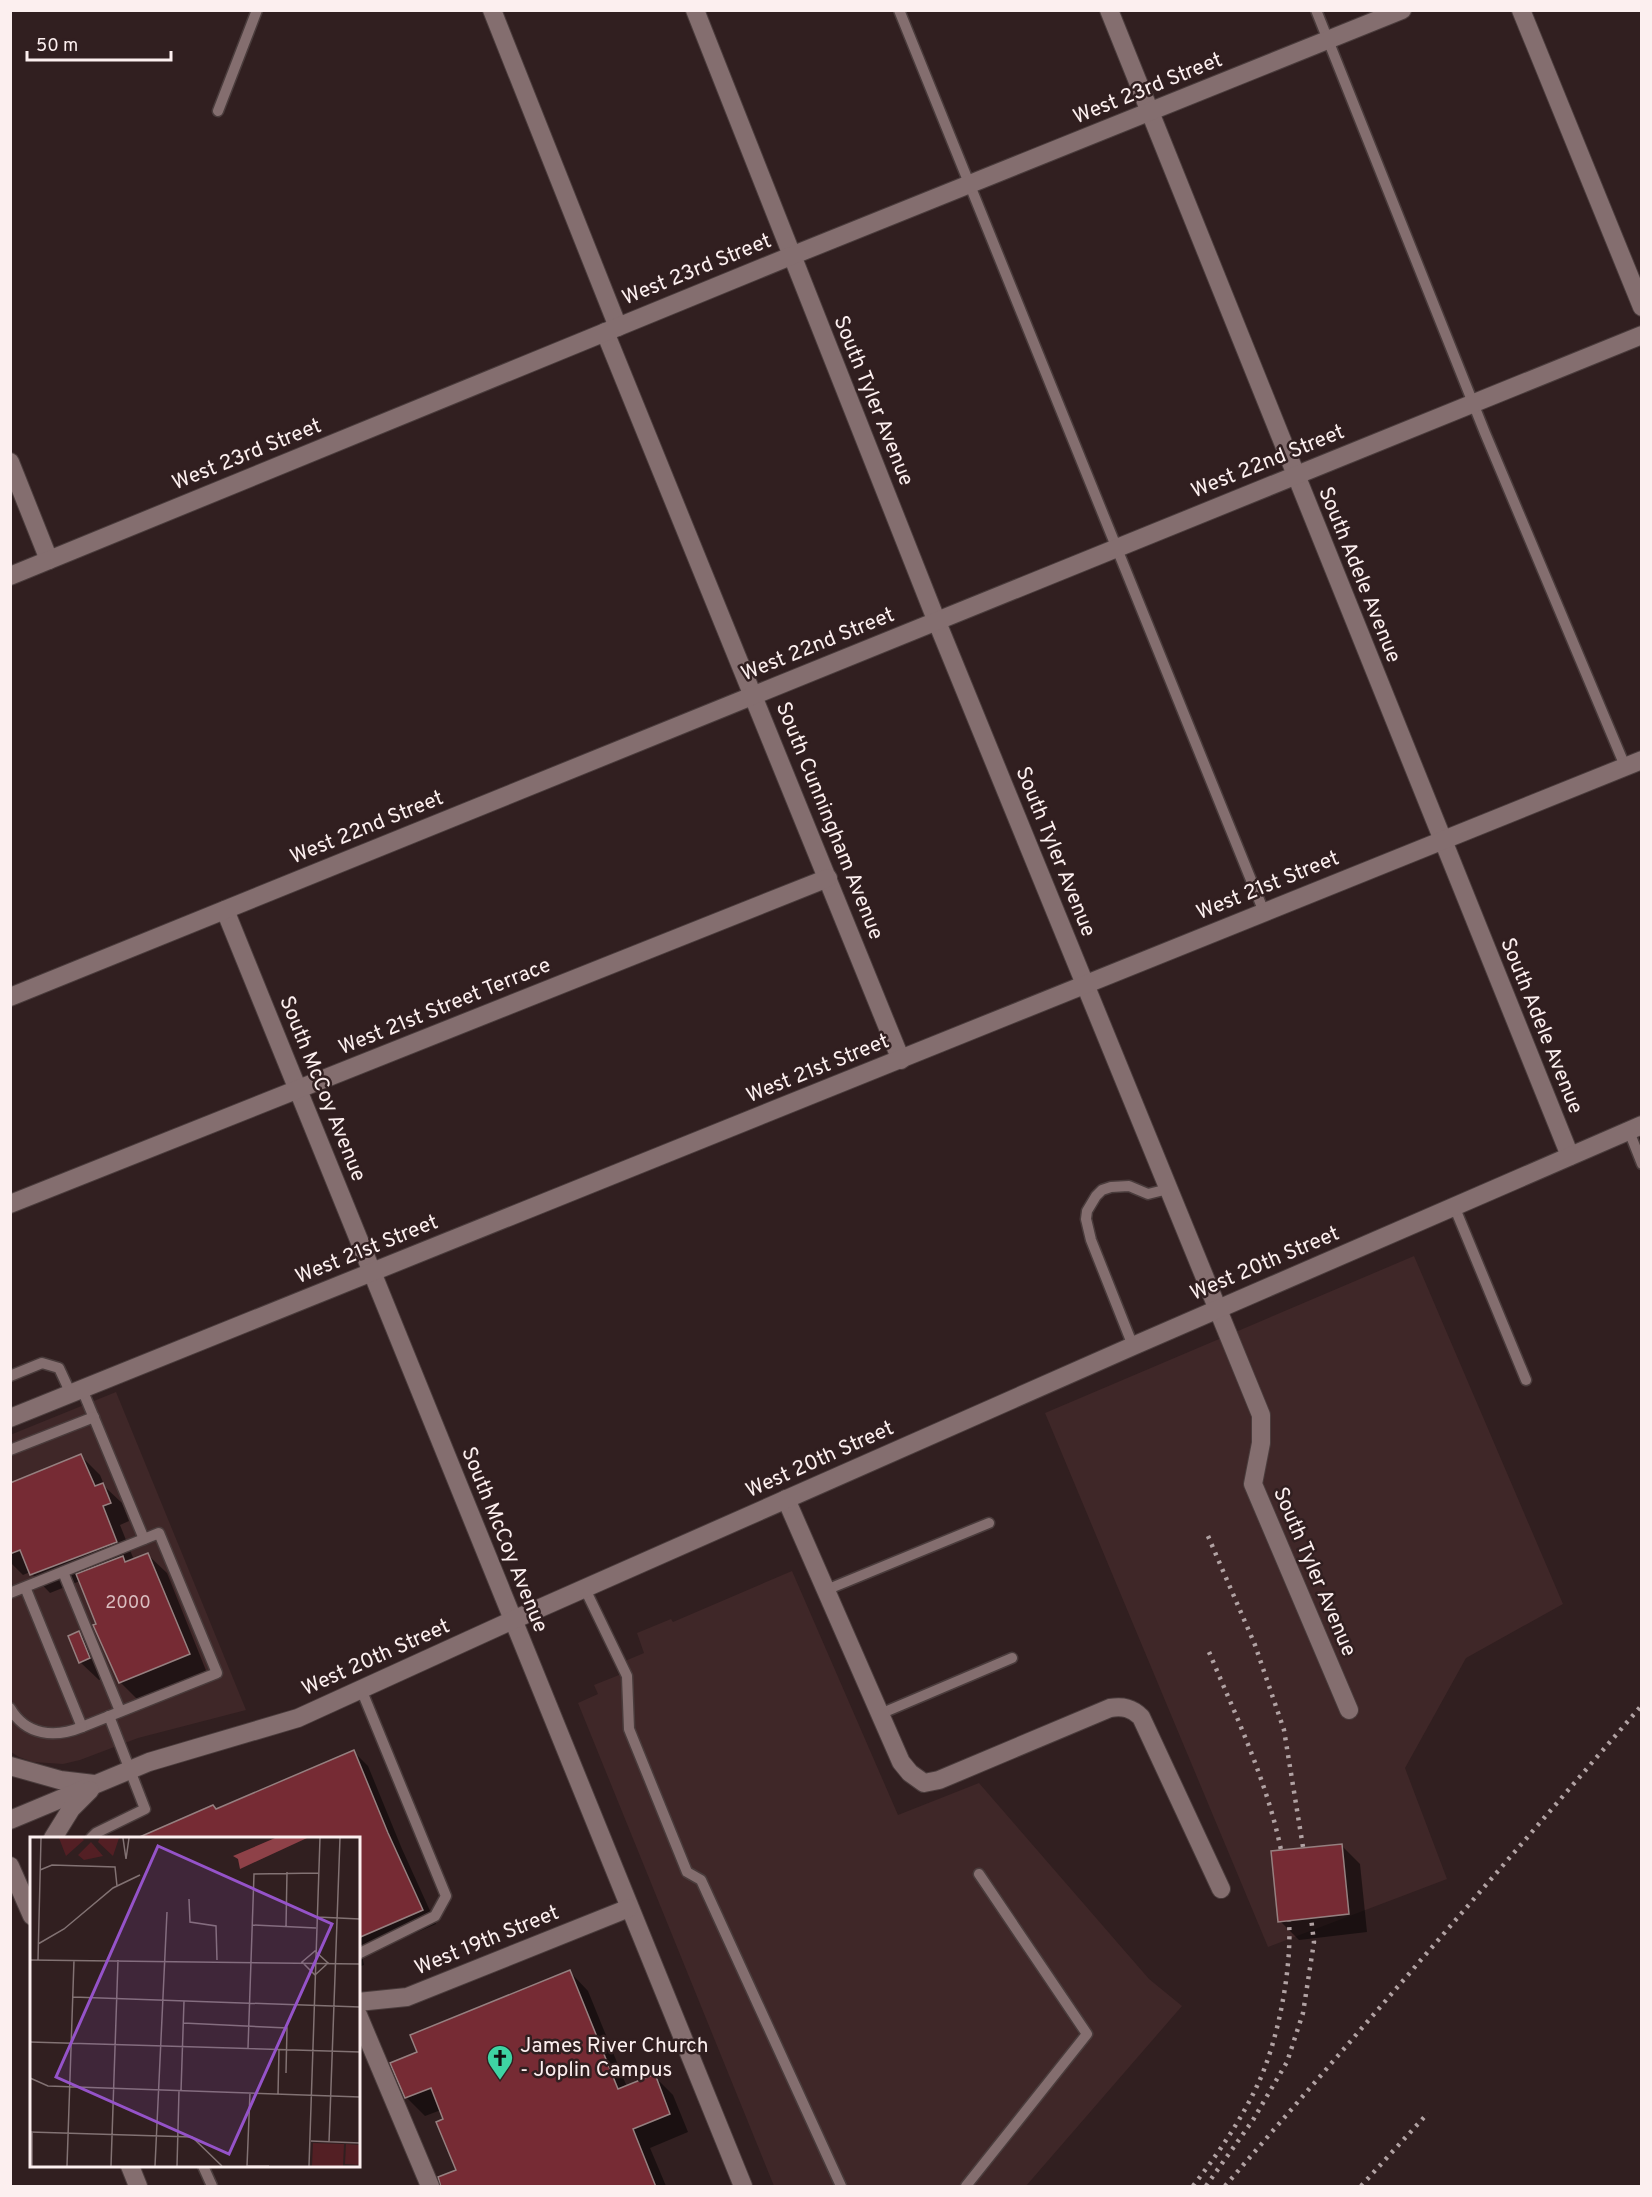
<svg xmlns="http://www.w3.org/2000/svg" width="1652" height="2197" viewBox="0 0 1652 2197" font-family="Overpass,sans-serif">
<style>
.built{fill:#3f2728}
.shadow{fill:#0007}
.building{fill:#762b34;stroke:#968080;stroke-width:1.5}
.lines{fill:none;stroke-linecap:round;stroke-linejoin:round}
.lane-casing{stroke:#4a3c3c;stroke-width:13}
.street-casing{stroke:#4a3c3c;stroke-width:20}
.secondary-casing{stroke:#4a3c3c;stroke-width:20}
.lane{stroke:#846e6f;stroke-width:10}
.street{stroke:#846e6f;stroke-width:18}
.secondary{stroke:#846e6f;stroke-width:18}
.rail{stroke:#b1a2a3;stroke-width:4.5;stroke-dasharray:3 6;stroke-linecap:butt}
.labels{text-anchor:middle;dominant-baseline:central;stroke-width:5;stroke-linejoin:round;paint-order:stroke}
.number-label{font-size:18px;fill:#dabec0}
.street-label{font-size:21px;fill:#fcefef;stroke:#311f20}
.poi-label{font-size:21px;fill:#fcefef;stroke:#311f20;text-anchor:start}
.inset-road{fill:none;stroke:#827273;stroke-width:1.5}
.view{fill:#9553c9;fill-opacity:0.15;stroke:#9553c9;stroke-width:3}
.inset-edge{fill:none;stroke:#fcefef;stroke-width:3}
</style>
<rect width="100%" height="100%" fill="#311f20"/>
<!-- built -->
<g class="built">
<path d="M1414,1256L1563,1604L1466,1658L1405,1768L1447,1879L1268,1947L1045,1413Z"/>
<path d="M116,1392L246,1710L138,1738L80,1760L63,1764L33,1762L19,1757L11,1752L10,1435Z"/>
<path d="M792,1571L898,1815L979,1783L1149,1979L1182,2006L1026,2186H774L578,1703L598,1694L594,1685L629,1671L625,1661L644,1653L637,1633L671,1619L673,1622Z"/>
</g>
<!-- shadow -->
<g class="shadow">
<path d="M81,1456L100,1475L105,1487L122,1503L129,1521L120,1525L134,1560L148,1555L167,1573L207,1673L139,1701L120,1682L80,1581L50,1593L30,1572L23,1575L10,1562V1485Z"/>
<path d="M79,1633L98,1652L108,1677L99,1680L80,1662Z"/>
<path d="M354,1752L368,1766L402,1849L436,1924L362,1956L364,1965L358,1967V1838L217,1810Z"/>
<path d="M1341,1845L1360,1864L1367,1932L1299,1940L1280,1921Z"/>
<path d="M570,1972L588,1991L627,2087L654,2076L673,2095L688,2132L650,2148L666,2186H443L457,2171L441,2110L425,2116L407,2098L392,2064L419,2053Z"/>
</g>
<!-- building -->
<g class="building">
<path d="M81,1454L95,1486L103,1483L111,1503L103,1506L117,1542L30,1575L20,1550L10,1554V1483Z"/>
<path d="M148,1553L190,1654L119,1683L93,1625L96,1624L76,1574L123,1556L125,1562Z"/>
<path d="M79,1631L90,1658L79,1663L68,1636Z"/>
<path d="M354,1750L388,1833L423,1910L358,1938V1839H135L213,1805L216,1809Z"/>
<path d="M1342,1844L1349,1914L1278,1922L1271,1851Z"/>
<path d="M570,1970L618,2089L655,2074L670,2114L633,2129L656,2187H441L438,2177L456,2170L436,2122L443,2119L431,2088L405,2098L390,2063L417,2052L410,2035Z"/>
</g>
<g class="lines">
<!-- lane casing -->
<g class="lane-casing">
<g id="lane">
<path d="M899,10L1264,912"/>
<path d="M1316,10L1485,433L1625,766"/>
<path d="M218,111L257,10"/>
<path d="M1629,1131L1642,1164"/>
<path d="M1454,1206L1526,1380"/>
<path d="M1133,1346L1091,1240L1086,1219L1087,1211L1096,1196L1102,1190L1111,1187L1129,1186L1148,1194L1168,1189"/>
<path d="M10,1376L42,1363L59,1368L71,1394"/>
<path d="M82,1389L144,1539"/>
<path d="M10,1450L94,1417"/>
<path d="M63,1572L120,1711"/>
<path d="M585,1589L627,1676L629,1729L687,1872L701,1880L841,2186"/>
<path d="M826,1590L989,1523"/>
<path d="M10,1593L159,1533L217,1673L82,1727L25,1587"/>
<path d="M10,1708C26,1736 55,1738 82,1727"/>
<path d="M880,1714L1012,1658"/>
<path d="M91,1838L96,1833L145,1809L109,1716"/>
<path d="M358,1954L435,1916L446,1896L361,1689"/>
<path d="M203,2166L212,2186"/>
<path d="M966,2186L1087,2034L979,1874"/>
</g>
</g>
<!-- street casing -->
<g class="street-casing">
<g id="street">
<path d="M492,10L618,327"/>
<path d="M695,10L937,622L1261,1415V1443L1253,1484L1349,1710"/>
<path d="M1109,10L1570,1156"/>
<path d="M1521,10L1642,307"/>
<path d="M605,332L901,1060"/>
<path d="M10,462L49,560"/>
<path d="M10,576L791,256L1402,10"/>
<path d="M225,910L743,2186"/>
<path d="M10,997L1642,335"/>
<path d="M10,1204L828,878"/>
<path d="M10,1418L1642,760"/>
<path d="M786,1499L901,1762L910,1773L924,1783L939,1780L1110,1708C1123,1706 1132,1708 1141,1717L1221,1889"/>
<path d="M358,2002L407,1997L629,1908"/>
<path d="M358,2015L430,2186"/>
</g>
</g>
<!-- secondary casing -->
<g class="secondary-casing">
<g id="secondary">
<path d="M10,1766L60,1780L94,1784"/>
<path d="M10,1820L149,1762L298,1718L513,1620L1133,1346L1642,1125"/>
<path d="M53,1838L71,1809L90,1790"/>
<path d="M10,1866L32,1916"/>
<path d="M130,2166L138,2186"/>
</g>
</g>
<!-- lane -->
<use href="#lane" class="lane"/>
<!-- street -->
<use href="#street" class="street"/>
<!-- secondary -->
<use href="#secondary" class="secondary"/>
<!-- rail -->
<g class="rail">
<path d="M1208,1536L1255,1645L1284,1730L1303,1847"/>
<path d="M1209,1652C1236,1716 1267,1781 1281,1850"/>
<path d="M1193,2186C1217,2155 1240,2122 1257,2086C1278,2042 1292,1969 1289,1921"/>
<path d="M1206,2186L1253,2120L1287,2062L1303,2013L1314,1942L1311,1918"/>
<path d="M1225,2186L1642,1705"/>
<path d="M1361,2186L1428,2113"/>
</g>
</g>
<!-- icons -->
<defs>
<g id="church-pin" transform="scale(1.35)"><path d="M0 17L-7.5 6A9.5 9.5 0 1 1 7.5 6Z" fill="#3ed4a3" stroke="#311f20"/><path d="M-1.2-6h2.4v3.5h3.3v2.4h-3.3V6h-2.4V-.1h-3.3v-2.4h3.3Z" fill="#111"/></g>
</defs>
<g fill-rule="evenodd">
<use href="#church-pin" x="500" y="2058"/>
</g>
<g class="labels">
<!-- number labels -->
<g class="number-label">
<text x="128" y="1603">2000</text>
</g>
<!-- street labels -->
<g class="street-label">
<text transform="translate(1148 89) rotate(-22)">West 23rd Street</text>
<text transform="translate(697 270) rotate(-22)">West 23rd Street</text>
<text transform="translate(873 401) rotate(68)">South Tyler Avenue</text>
<text transform="translate(247 455) rotate(-22)">West 23rd Street</text>
<text transform="translate(1268 462) rotate(-22)">West 22nd Street</text>
<text transform="translate(1359 575) rotate(68)">South Adele Avenue</text>
<text transform="translate(818 645) rotate(-22)">West 22nd Street</text>
<text transform="translate(829 821) rotate(68)">South Cunningham Avenue</text>
<text transform="translate(367 828) rotate(-22)">West 22nd Street</text>
<text transform="translate(1055 852) rotate(68)">South Tyler Avenue</text>
<text transform="translate(1268 886) rotate(-22)">West 21st Street</text>
<text transform="translate(445 1007) rotate(-22)">West 21st Street Terrace</text>
<text transform="translate(1541 1026) rotate(68)">South Adele Avenue</text>
<text transform="translate(818 1069) rotate(-22)">West 21st Street</text>
<text transform="translate(322 1089) rotate(68)">South McCoy Avenue</text>
<text transform="translate(367 1250) rotate(-22)">West 21st Street</text>
<text transform="translate(1265 1264) rotate(-23)">West 20th Street</text>
<text transform="translate(820 1460) rotate(-24)">West 20th Street</text>
<text transform="translate(504 1540) rotate(68)">South McCoy Avenue</text>
<text transform="translate(1314 1572) rotate(67)">South Tyler Avenue</text>
<text transform="translate(376 1658) rotate(-24)">West 20th Street</text>
<text transform="translate(487 1941) rotate(-22)">West 19th Street</text>
</g>
<!-- poi labels -->
<g class="poi-label">
<text x="520" y="2046">James River Church<tspan x="520" dy="24">- Joplin Campus</tspan></text>
</g>
</g>
<!-- overview -->
<g transform="translate(30 1837)">
<rect width="330" height="330" fill="#311f20"/>
<path d="M29,1H52L54,3L36,19ZM70,1H89L83,19L68,5ZM61,5L73,19L54,23L48,18ZM283,306L314,307L313,329H323H282ZM316,307L330,308V328L315,327Z" fill="#531f24"/>
<path d="M245,1H277L210,32L208,22L203,19Z" fill="#8e4148"/>
<path class="inset-road" d="M93,1L96,22L99,1M10,33L22,28L85,30L87,49M159,62L160,85L186,89L187,123M287,80L330,82M222,88L286,91M256,90L257,35M8,107L34,92L83,51L110,38M285,114L298,126L285,138L272,125ZM0,123L330,127M8,123L11,1M43,160L330,170M153,186L257,191L256,236M0,205L330,215M218,211L224,37L289,36M0,241L18,249L330,260M151,254L154,164M248,257L249,212M0,295L162,300L192,329M2,295V329M281,304L330,306M299,305L310,1M37,329L44,123M81,329L88,123M125,329L137,75M147,329L149,254M217,329L220,256M217,329H239M279,329L290,1"/>
<path class="view" d="M128,9L302,87L199,317L26,240Z"/>
<rect width="330" height="330" class="inset-edge"/>
</g>
<!-- border -->
<rect width="1652" height="2197" fill="none" stroke="#fcefef" stroke-width="24"/>
<!-- scale -->
<path d="M27 51v9h144v-9" fill="none" stroke="#fcefef" stroke-width="3"/>
<text x="36" y="51" font-size="18" fill="#fcefef" stroke="#311f20" stroke-width="4.5" paint-order="stroke">50 m</text>
</svg>
